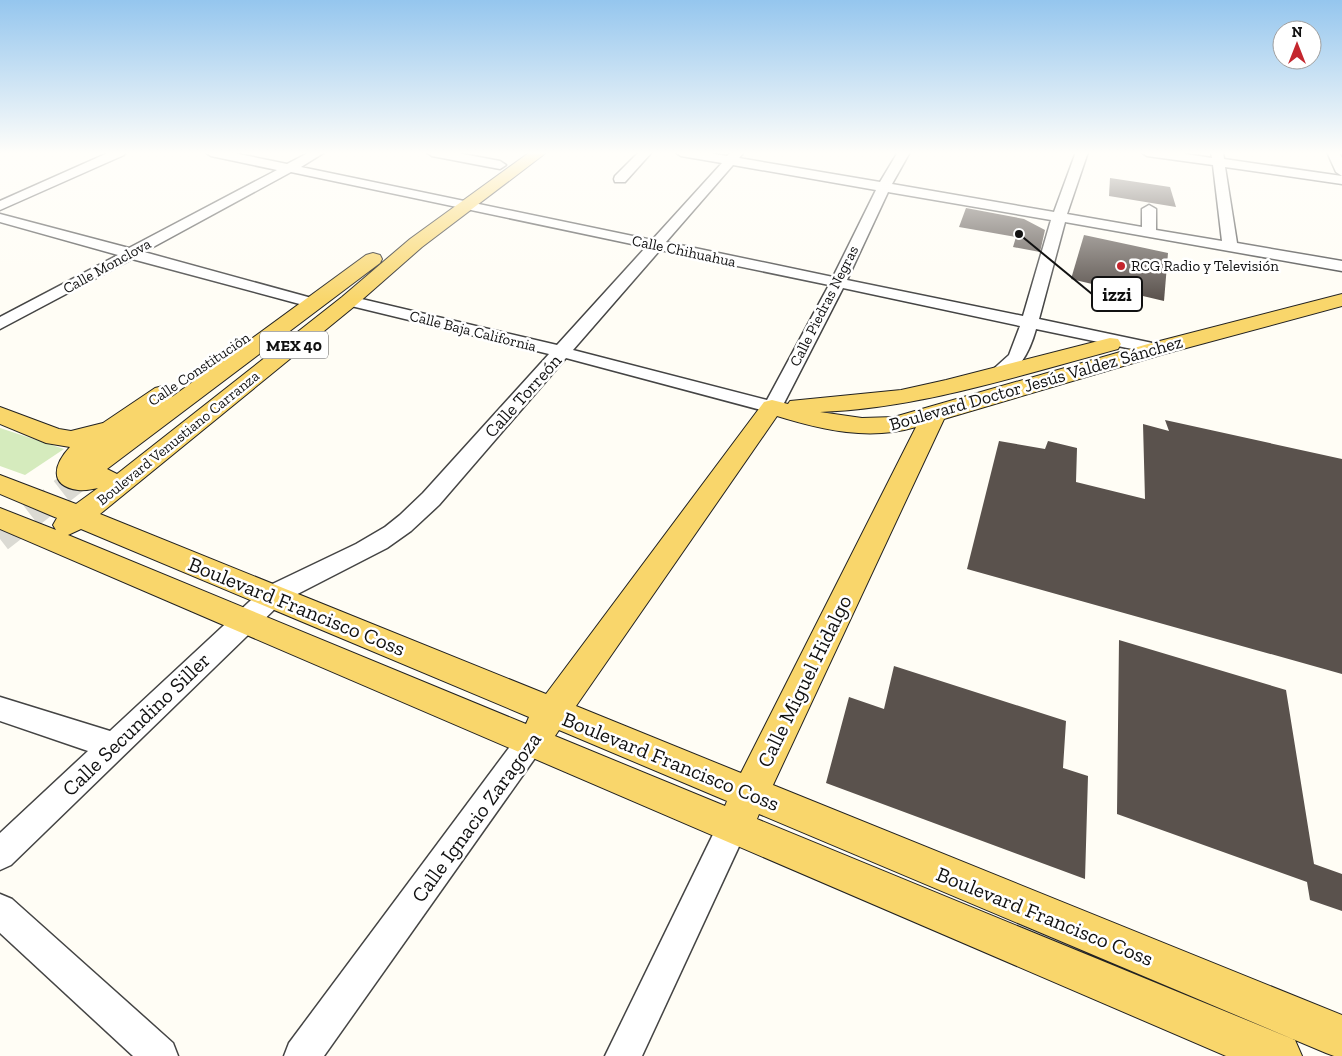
<svg xmlns="http://www.w3.org/2000/svg" width="1342" height="1056" viewBox="0 0 1342 1056" font-family="'Zilla Slab',serif">
<style>
.green{fill:#d5ebbd}
.building{fill:#5a524d}
.lines{fill:none;stroke-linecap:round;stroke-linejoin:round}
.major-tunnel{stroke:#dbdad3;stroke-width:26;stroke-dasharray:26 13;stroke-linecap:butt}
.minor-casing{stroke:#444;stroke-width:3}
.major-casing{stroke:#222;stroke-width:2}
.minor{fill:#fff;fill-rule:evenodd}
.major{fill:#f9d66b;fill-rule:evenodd}
.poi-dot{fill:#c4262e;stroke:#fff;stroke-width:2}
.labels{text-anchor:middle;dominant-baseline:central;stroke-width:5;stroke-linejoin:round;paint-order:stroke}
.far-street-label{font-size:15px;fill:#111;stroke:#fff}
.far-poi-label{font-size:15px;fill:#111;stroke:#fff;text-anchor:start}
.shield{fill:#fff;stroke:#585858;stroke-width:1}
.shield-label{font-size:16px;font-weight:bold;fill:#111}
.street-label{font-size:18px;fill:#111;stroke:#fff}
.near-street-label{font-size:21px;fill:#111;stroke:#fff}
.leader{fill:none;stroke:#111;stroke-width:2}
.callout-dot{fill:#111;stroke:#fff;stroke-width:2}
.callout{fill:#fff;stroke:#111;stroke-width:2}
.callout-label{font-size:19px;text-anchor:middle;font-weight:bold;fill:#111}
</style>
<rect width="100%" height="100%" fill="#fffdf5"/>
<!-- green -->
<path class="green" d="M0,428L64,449L25,475L0,466Z"/>
<!-- building -->
<g class="building">
<path d="M1110,178L1170,187L1176,207L1109,196Z"/>
<path d="M966,208L1024,219L1045,230L1040,252L1013,247L1016,237L959,227Z"/>
<path d="M1084,235L1168,253L1164,301L1071,279Z"/>
<path d="M1165,420L1342,459V674L967,569L999,441L1045,449L1048,441L1077,448L1076,482L1145,499L1143,424L1169,431Z"/>
<path d="M1119,640L1286,690L1314,864L1342,874V911L1310,900L1307,882L1117,814Z"/>
<path d="M894,666L1066,721L1063,768L1088,776L1085,879L826,783L849,697L884,709Z"/>
</g>
<g class="lines">
<!-- major-tunnel -->
<path class="major-tunnel" d="M0,539L89,470"/>
<!-- minor casing -->
<g class="minor-casing">
<g id="minor">
<path d="M110,152H126L124,155L0,210V201Z"/>
<path d="M205,152H229L287,164L310,152H325L301,167L652,240L722,163L681,156L675,152H703L727,156L731,152H744L739,158L880,182L898,152H910L892,184L1054,212L1076,152H1088L1067,214L1142,227V209L1149,205L1156,209V230L1222,241L1213,165L1147,156L1141,152H1173L1212,158L1211,152H1223L1224,159L1342,176V184L1225,167L1237,243L1342,261V271L1065,222L1039,319L1162,345L1165,349L1162,353L1156,354L1036,329C1031,348 1016,383 992,377L989,373L1009,355L1020,326L843,288L782,407L779,411L772,413L566,358L439,505L411,531L387,548L282,602L11,865L0,870V833L88,751L0,721V697L110,731L264,588L356,544L385,527L400,515L423,493L549,354L343,304L341,301L343,298L349,296L557,345L646,247L291,172L144,252L319,300L321,303L319,306H307L132,259L0,329V317L118,255L0,222V214L129,248L277,170L211,156ZM733,165L876,190L833,277L666,242ZM888,192L1051,220L1023,316L847,280ZM660,250L829,285L767,400L573,350Z"/>
<path d="M426,152H452L500,161L506,165L500,169L432,156Z"/>
<path d="M639,152H652L625,182H615L614,179L615,176Z"/>
<path d="M1327,152H1339L1342,158V176L1336,172Z"/>
<path d="M530,729L540,733L544,742L540,751L324,1056H284L289,1043L520,733Z"/>
<path d="M733,812L744,816L748,827L642,1056H605L722,816Z"/>
<path d="M0,894L12,899L173,1043L178,1056H133L0,933Z"/>
</g>
</g>
<!-- major casing -->
<g class="major-casing">
<path id="major" d="M530,152H547L422,247L356,305L100,514L546,694L764,402L772,400L788,404L790,401L901,390L946,380L1110,338L1118,339L1121,344L1118,349C1020,375 922,408 820,412L862,418L894,417L1148,344L1342,294V306L1164,354L944,419L773,785L1342,1015V1056H1334L1326,1053L759,814L757,819L1295,1040L1302,1056H1226L0,529V508L56,530L53,525L57,518L0,494V475L76,504L98,488C92,489 85,491 78,490C48,486 54,464 70,447L46,443L0,424V407L59,429L71,431L103,423L155,388L163,386L171,388L174,393L172,397L366,255L373,253L380,255L382,259L380,263L107,469L117,474L342,297L410,239ZM777,416C823,430 869,441 916,427L741,773L576,706ZM81,529L529,717L526,724L68,535ZM559,730L727,801L725,806L555,736Z"/>
</g>
<!-- minor -->
<use href="#minor" class="minor"/>
<!-- major -->
<use href="#major" class="major"/>
</g>
<!-- sky -->
<linearGradient id="sky" x2="0" y2="1"><stop stop-color="#95c6ee"/><stop offset="0.51" stop-color="#fffefa"/><stop offset="1" stop-color="#fffefa" stop-opacity="0"/></linearGradient>
<rect width="1342" height="300" fill="url(#sky)"/>
<!-- markers -->
<circle class="poi-dot" cx="1121" cy="266" r="5"/>
<g class="labels">
<!-- far-street labels -->
<g class="far-street-label">
<text transform="translate(684 251) rotate(12)">Calle Chihuahua</text>
<text transform="translate(107 266) rotate(-29)">Calle Monclova</text>
<text transform="translate(824 306) rotate(-63)">Calle Piedras Negras</text>
<text transform="translate(473 331) rotate(14)">Calle Baja California</text>
<text transform="translate(199 369) rotate(-34)">Calle Constituciôn</text>
<text transform="translate(178 438) rotate(-39)">Boulevard Venustiano Carranza</text>
</g>
<!-- far-poi labels -->
<g class="far-poi-label">
<text x="1131" y="266">RCG Radio y Televisión</text>
</g>
<!-- shield labels -->
<rect class="shield" x="260" y="331.5" width="68" height="27" rx="4"/>
<g class="shield-label">
<text x="294" y="345">MEX 40</text>
</g>
<!-- street labels -->
<g class="street-label">
<text transform="translate(1036 383) rotate(-16)">Boulevard Doctor Jesús Valdez Sánchez</text>
<text transform="translate(523 396) rotate(-48)">Calle Torreón</text>
</g>
<!-- near-street labels -->
<g class="near-street-label">
<text transform="translate(297 606) rotate(22)">Boulevard Francisco Coss</text>
<text transform="translate(804 681) rotate(-64)">Calle Miguel Hidalgo</text>
<text transform="translate(136 724) rotate(-44)">Calle Secundino Siller</text>
<text transform="translate(671 761) rotate(22)">Boulevard Francisco Coss</text>
<text transform="translate(476 817) rotate(-54)">Calle Ignacio Zaragoza</text>
<text transform="translate(1045 916) rotate(22)">Boulevard Francisco Coss</text>
</g>
</g>
<!-- callouts -->
<path class="leader" d="M1019 234L1092 294"/>
<circle class="callout-dot" cx="1019" cy="234" r="5"/>
<rect class="callout" x="1092" y="277" width="50" height="34" rx="5"/>
<g class="callout-label">
<text x="1117" y="301">izzi</text>
</g>
<!-- north arrow -->
<g transform="translate(1297 45)"><circle r="24" fill="#ffffff" stroke="#a0a0a0"/>
<path d="M0-4L9 19L0 12L-9 19Z" fill="#c4262e"/>
<text y="-8" font-size="14" font-weight="bold" text-anchor="middle" fill="#111111">N</text>
</g>
</svg>
